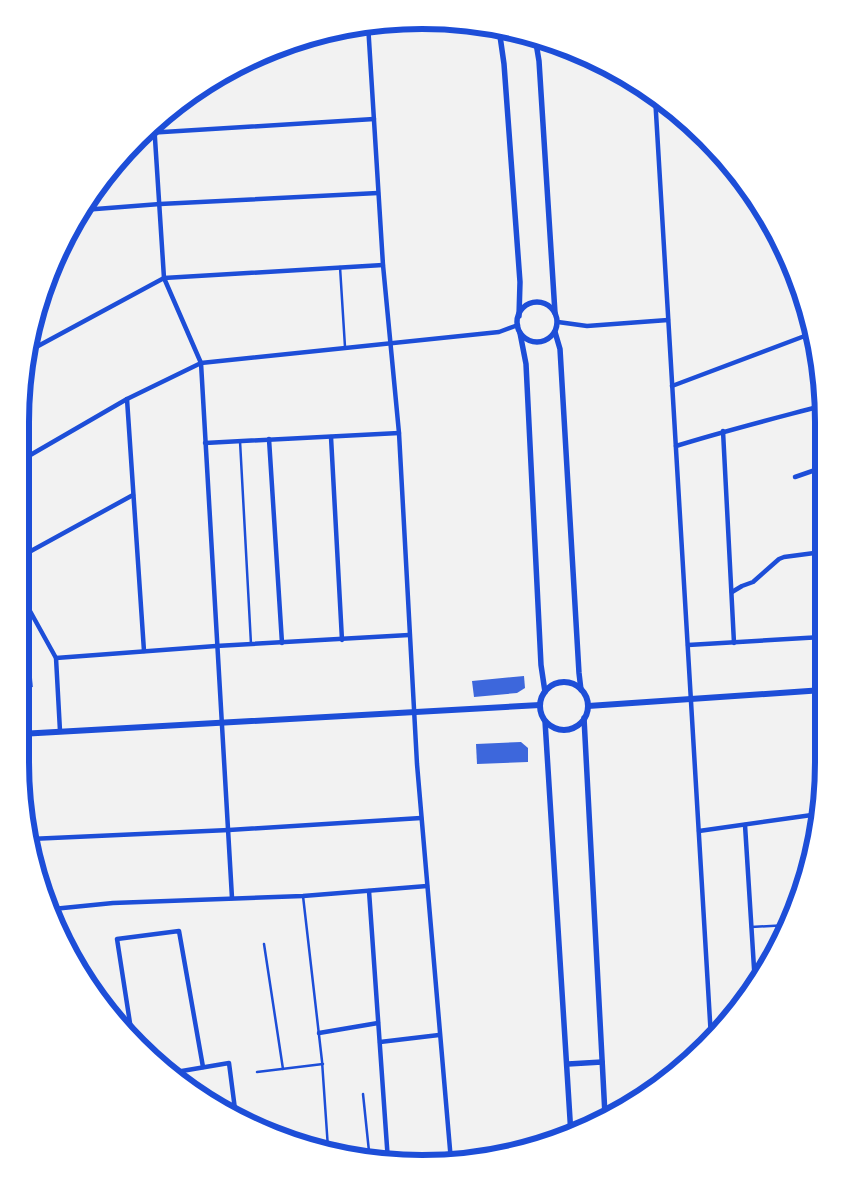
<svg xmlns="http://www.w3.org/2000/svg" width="844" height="1184" viewBox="0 0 844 1184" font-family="'Asap Condensed',sans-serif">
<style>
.building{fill:#3d67dc}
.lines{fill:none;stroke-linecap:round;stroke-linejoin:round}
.service{stroke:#1d4ed8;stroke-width:2.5}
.minor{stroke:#1d4ed8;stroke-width:4.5}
.tertiary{stroke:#1d4ed8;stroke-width:5.5}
.secondary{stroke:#1d4ed8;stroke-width:6}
.rim{fill:none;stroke:#1d4ed8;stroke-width:6}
</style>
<rect width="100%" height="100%" fill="#f2f2f2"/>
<!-- building -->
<g class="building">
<path d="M20,634H27L33,687L20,689Z"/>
<path d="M524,676L525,688L517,693L474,697L472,681Z"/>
<path d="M26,692L31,705L20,709V694Z"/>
<path d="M521,742L528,748V762L477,764L476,744Z"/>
</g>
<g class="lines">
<!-- service -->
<g class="service">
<path d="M340,267L345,347"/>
<path d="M240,441L251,644"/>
<path d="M795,895L796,905"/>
<path d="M303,896L322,1061L328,1148"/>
<path d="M751,927L788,925"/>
<path d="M264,944L283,1069"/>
<path d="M257,1072L323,1064"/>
<path d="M363,1094L370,1161"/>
</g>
<!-- minor -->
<g class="minor">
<path d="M368,24L383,265L399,433L417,764L451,1161"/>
<path d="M655,96L711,1038"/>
<path d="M154,123L164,278L201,363L232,898"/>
<path d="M147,133L374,119"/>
<path d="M83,210L160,204L378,193"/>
<path d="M558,322L587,326L668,320"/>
<path d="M27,352L164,278L383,265"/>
<path d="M672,386L810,334"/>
<path d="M127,399L144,651"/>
<path d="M723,431L734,643"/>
<path d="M331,437L342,640"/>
<path d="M269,439L282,643"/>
<path d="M205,443L399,433"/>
<path d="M676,446C724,431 772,419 821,406"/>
<path d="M20,461L127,399L201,363L499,332L518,325"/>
<path d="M795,477L821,468"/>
<path d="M20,557L133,495"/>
<path d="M732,592L742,586L753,582L779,559L784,557L822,552"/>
<path d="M20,593L56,658L60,731"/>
<path d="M688,645L822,637"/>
<path d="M56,658L216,646L409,635"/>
<path d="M745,825L755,984"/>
<path d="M699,831L819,814"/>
<path d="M30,839L229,830L421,818"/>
<path d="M369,891L388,1161"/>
<path d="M53,909L113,903L303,896L427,886"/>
<path d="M319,1033L378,1023"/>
<path d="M132,1036L117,939L179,931L203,1067"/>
<path d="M380,1042L439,1035"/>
<path d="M170,1073L229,1063L236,1117"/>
</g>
<!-- tertiary -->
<g class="tertiary">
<path d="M427,22L452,21"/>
<path d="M499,29L504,64L520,282L519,316"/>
<path d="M499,29C508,40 518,42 530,35"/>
<path d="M535,37L539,61L555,313"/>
<circle cx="537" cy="322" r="20"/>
<path d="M555,332L560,349L579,673L581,690"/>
<path d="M520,333L526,364L541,665L545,692"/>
<path d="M584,718L605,1115"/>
<path d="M545,721L571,1135"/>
<path d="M568,1064L602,1062"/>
</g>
<!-- secondary -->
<g class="secondary">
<circle cx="564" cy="706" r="24"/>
<path d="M588,706L823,690"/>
<path d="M20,734L540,705"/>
</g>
</g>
<!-- crop -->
<path d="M0 0H844V1184H0ZM422 29H422A393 393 0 0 1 815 422V762A393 393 0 0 1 422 1155H422A393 393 0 0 1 29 762V422A393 393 0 0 1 422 29Z" fill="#fff" fill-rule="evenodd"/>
<path class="rim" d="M422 29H422A393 393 0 0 1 815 422V762A393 393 0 0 1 422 1155H422A393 393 0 0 1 29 762V422A393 393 0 0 1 422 29Z"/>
</svg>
